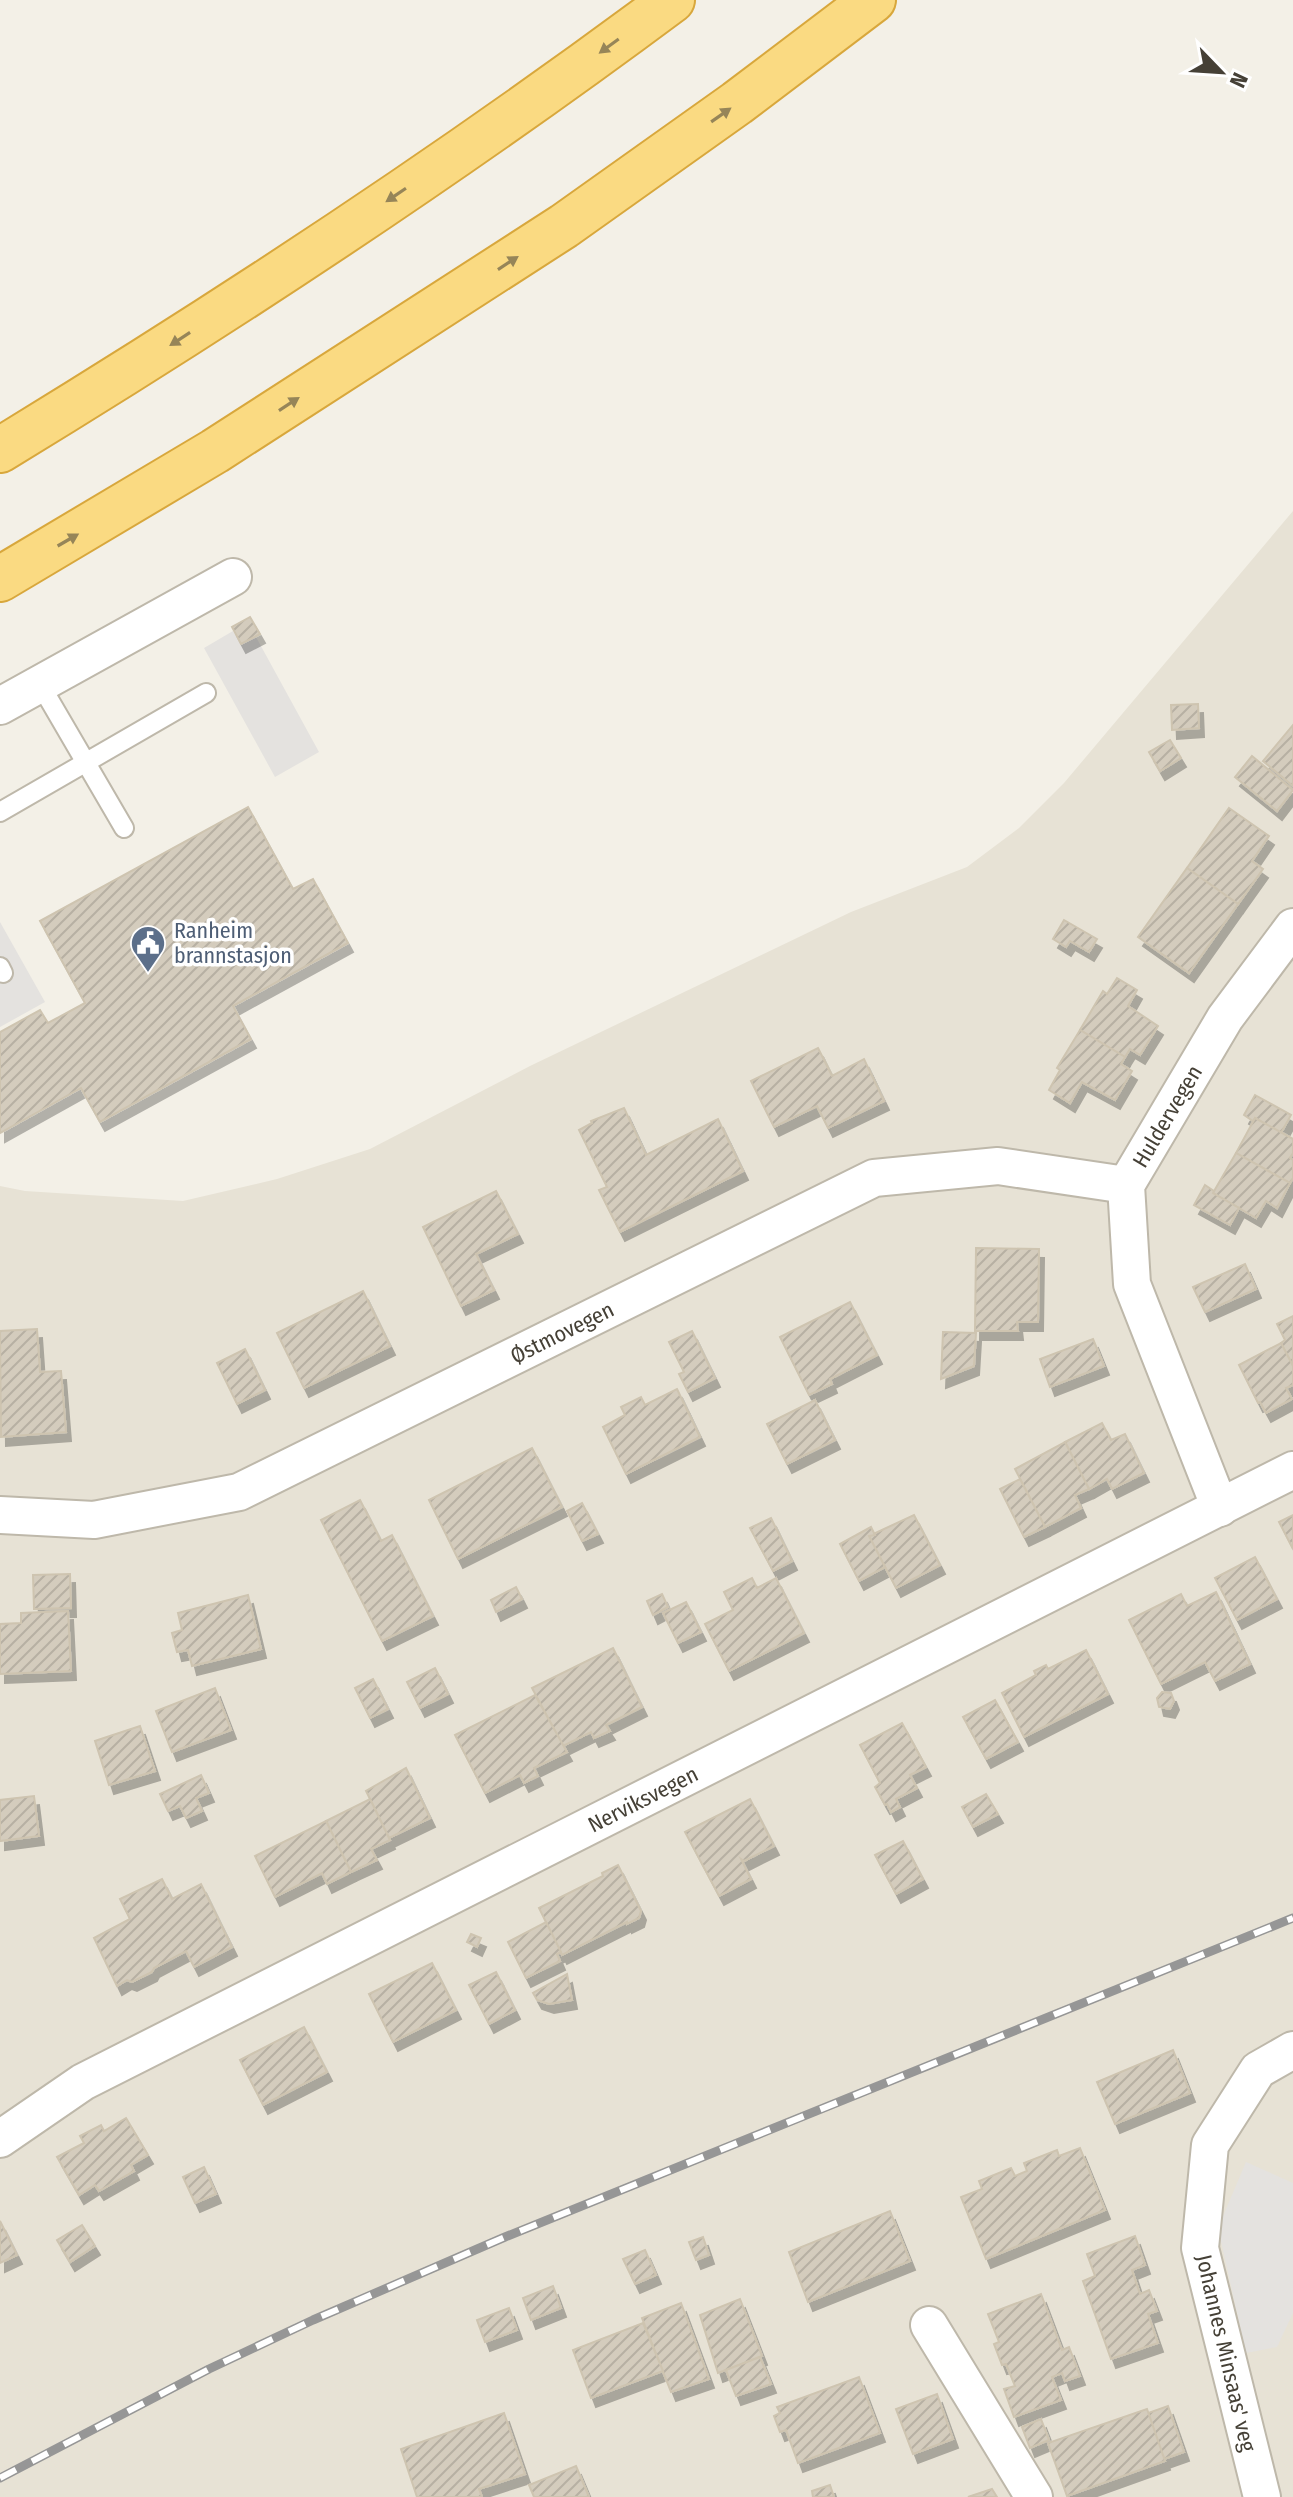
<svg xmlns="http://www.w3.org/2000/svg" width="1293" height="2497" viewBox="0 0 1293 2497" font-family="'Fira Sans Condensed',sans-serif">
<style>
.residential{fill:#e7e2d5}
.parking{fill:#e4e2df}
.building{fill:url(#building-hatch);stroke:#cec4b0;stroke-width:2;filter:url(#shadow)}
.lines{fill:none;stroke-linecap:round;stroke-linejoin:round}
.service-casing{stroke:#beb8aa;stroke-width:22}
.minor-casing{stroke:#beb8aa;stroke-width:40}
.trunk-casing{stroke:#d8a73c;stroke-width:48}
.service{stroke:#fff;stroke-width:18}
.minor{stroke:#fff;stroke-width:36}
.trunk{stroke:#fada82;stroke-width:44}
.rail-casing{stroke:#969696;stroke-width:9}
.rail{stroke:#fff;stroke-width:6;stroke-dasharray:18;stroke-linecap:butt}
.oneway{fill:#968558}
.labels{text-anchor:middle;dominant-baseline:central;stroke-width:7;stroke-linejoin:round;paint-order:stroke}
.service-label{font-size:22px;fill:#4e5e75;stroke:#fff;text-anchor:start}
.street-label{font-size:22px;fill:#454036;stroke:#fff}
</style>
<defs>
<pattern id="building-hatch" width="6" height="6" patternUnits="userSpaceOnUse" patternTransform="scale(2)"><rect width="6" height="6" fill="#d4ccbd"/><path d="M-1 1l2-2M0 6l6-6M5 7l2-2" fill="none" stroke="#b7b0a3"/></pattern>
<filter id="shadow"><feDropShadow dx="5" dy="9" stdDeviation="0" flood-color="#0004"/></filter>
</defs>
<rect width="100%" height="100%" fill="#f3f0e7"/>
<!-- residential -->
<path class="residential" d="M1293,511V2497H0V1186L25,1191L183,1201L277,1179L370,1149L530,1066L851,912L967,867L1019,828L1064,783Z"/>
<!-- parking -->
<g class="parking">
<path d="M233,631L241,644L256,637L319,752L275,777L204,648Z"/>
<path d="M0,922L45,1002L0,1027Z"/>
<path d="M1246,2162L1293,2183V2313L1277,2347L1246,2353L1218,2228Z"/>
</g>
<!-- building -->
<g class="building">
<path d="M250,617L260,634L241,644L232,627Z"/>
<path d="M1198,704L1199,728L1172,730L1171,705Z"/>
<path d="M1293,725V786L1263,761Z"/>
<path d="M1170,740L1181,758L1160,771L1149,752Z"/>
<path d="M1252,756L1293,790L1277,811L1235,777Z"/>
<path d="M248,807L293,889L313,879L348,943L233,1006L251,1039L100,1122L81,1088L0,1133V1032L40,1010L48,1023L85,1003L40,921Z"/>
<path d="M1229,808L1269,836L1252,861L1263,869L1238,904L1187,868Z"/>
<path d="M1187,868L1238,904L1189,973L1138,937Z"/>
<path d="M1064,920L1097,939L1089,952L1070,941L1066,947L1053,939Z"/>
<path d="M1117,978L1137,990L1128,1006L1158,1026L1140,1055L1130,1049L1125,1057L1080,1030L1103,991L1107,994Z"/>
<path d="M1080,1030L1125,1057L1121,1064L1132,1071L1115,1100L1082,1082L1070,1103L1049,1090L1060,1070L1057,1068Z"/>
<path d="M818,1048L832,1076L864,1059L884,1101L828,1128L817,1106L774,1127L751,1081Z"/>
<path d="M1255,1095L1291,1115L1281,1133L1255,1118L1253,1121L1244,1115Z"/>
<path d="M624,1108L646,1155L718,1119L743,1171L620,1232L599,1190L607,1187L579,1130L592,1123L591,1121Z"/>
<path d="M1255,1118L1293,1139V1153L1290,1158L1293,1160V1178L1290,1183L1236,1153Z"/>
<path d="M1236,1153L1290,1183L1277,1208L1266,1201L1256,1218L1213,1193Z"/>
<path d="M1205,1185L1214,1191L1213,1193L1239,1208L1230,1225L1194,1205Z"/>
<path d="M496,1191L518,1234L476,1254L494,1290L461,1306L423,1227Z"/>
<path d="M976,1248L1039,1249L1038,1322H1017L1018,1331H975Z"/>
<path d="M1245,1264L1256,1289L1205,1312L1193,1287Z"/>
<path d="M363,1291L390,1346L304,1388L277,1333Z"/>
<path d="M850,1302L877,1355L830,1379L832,1384L809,1395L780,1337Z"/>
<path d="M1293,1316V1366L1281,1343L1285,1340L1277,1324Z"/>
<path d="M37,1329L40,1372L61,1371L66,1432L1,1437L0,1331Z"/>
<path d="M692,1331L715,1378L688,1392L679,1374L684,1372L669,1342Z"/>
<path d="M943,1332L976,1333L974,1366L941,1379Z"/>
<path d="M1093,1339L1104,1366L1050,1387L1040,1359Z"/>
<path d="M1281,1343L1293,1366V1385L1286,1388L1292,1399L1266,1413L1260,1402L1258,1403L1239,1365Z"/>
<path d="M245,1349L265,1390L237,1404L217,1363Z"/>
<path d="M677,1389L700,1437L626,1474L603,1427L625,1415L621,1407L641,1397L645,1405Z"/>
<path d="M815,1400L835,1440L787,1464L767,1424Z"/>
<path d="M1102,1423L1111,1440L1125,1434L1144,1473L1112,1489L1107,1479L1089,1489L1065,1442Z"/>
<path d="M1065,1442L1089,1489L1075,1495L1081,1508L1045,1527L1015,1469Z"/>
<path d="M532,1448L562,1507L458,1559L429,1500Z"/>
<path d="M1020,1479L1045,1527L1024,1537L1000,1489Z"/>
<path d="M360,1500L381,1541L392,1535L433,1616L382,1641L321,1520Z"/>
<path d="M582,1503L598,1534L582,1541L567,1511Z"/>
<path d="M914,1515L940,1565L896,1588L869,1536Z"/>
<path d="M1293,1515V1549L1279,1522Z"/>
<path d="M771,1518L792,1561L773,1571L750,1528Z"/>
<path d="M871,1527L875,1535L869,1536L885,1567L859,1581L840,1544Z"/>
<path d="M1255,1557L1277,1599L1237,1620L1215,1578Z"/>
<path d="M70,1574L71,1608L34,1609L33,1575Z"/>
<path d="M752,1578L757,1588L776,1578L804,1633L729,1671L705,1624L733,1610L724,1592Z"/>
<path d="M516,1587L522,1599L496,1612L491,1600Z"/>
<path d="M1216,1592L1250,1664L1215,1681L1205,1662L1161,1684L1129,1620L1181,1594L1187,1606Z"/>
<path d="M662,1594L668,1607L653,1615L647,1601Z"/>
<path d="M248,1595L261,1649L192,1666L188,1650L177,1652L172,1633L182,1630L178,1613Z"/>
<path d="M686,1602L701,1632L678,1643L663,1613Z"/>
<path d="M68,1611L71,1671L0,1674V1624L21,1623V1613Z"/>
<path d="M613,1648L642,1707L606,1725L610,1731L594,1738L591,1732L563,1746L532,1688Z"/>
<path d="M1086,1650L1108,1694L1024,1737L1002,1693L1036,1675L1034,1671L1046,1665L1048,1669Z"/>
<path d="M435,1668L448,1694L420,1708L407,1682Z"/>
<path d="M373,1679L388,1709L370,1718L355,1688Z"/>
<path d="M215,1688L231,1730L172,1752L156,1711Z"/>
<path d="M1162,1692L1171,1693L1174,1701L1170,1709L1159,1707L1157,1698Z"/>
<path d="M535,1695L567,1752L534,1768L538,1776L524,1783L520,1775L485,1793L455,1735Z"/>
<path d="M995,1700L1018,1742L986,1759L963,1717Z"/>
<path d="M902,1723L926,1767L910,1775L917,1788L896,1799L900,1807L891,1812L887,1804L885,1805L875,1787L880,1783L860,1745Z"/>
<path d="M140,1726L155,1771L109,1785L95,1741Z"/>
<path d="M406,1768L430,1818L389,1838L366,1791Z"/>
<path d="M201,1775L209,1793L196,1798L202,1811L186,1818L180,1806L168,1811L160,1794Z"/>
<path d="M986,1794L998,1814L973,1827L962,1807Z"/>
<path d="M34,1796L39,1836L0,1841V1800Z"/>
<path d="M370,1799L390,1840L371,1849L377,1860L351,1872L326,1821Z"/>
<path d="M750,1799L774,1846L744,1861L741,1859L751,1879L719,1896L685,1832Z"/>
<path d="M326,1821L351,1872L327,1884L322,1873L275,1897L255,1856Z"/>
<path d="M903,1841L923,1879L896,1894L875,1855Z"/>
<path d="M618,1865L641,1911L639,1918L627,1924V1922L562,1955L539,1908L603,1876L602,1873Z"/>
<path d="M162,1879L172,1899L201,1884L232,1947L194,1967L186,1951L154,1968L152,1972L132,1982L127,1980L117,1986L94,1938L130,1919L120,1899Z"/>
<path d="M546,1922L561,1952L557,1954L560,1961L526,1978L508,1942Z"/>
<path d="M471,1934L481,1938L477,1947L467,1942Z"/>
<path d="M432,1963L456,2010L393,2042L369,1994Z"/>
<path d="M496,1972L515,2010L489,2024L469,1985Z"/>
<path d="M567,1974L572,2000L549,2004L537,2000L533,1993Z"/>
<path d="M304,2027L327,2072L263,2105L240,2060Z"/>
<path d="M1173,2050L1190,2093L1115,2124L1097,2082Z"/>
<path d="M126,2118L148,2155L131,2165L134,2171L99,2191L95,2185L79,2195L57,2157L84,2143L80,2136L101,2125L104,2131Z"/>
<path d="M1080,2148L1105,2210L986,2259L961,2197L982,2189L979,2181L1011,2168L1015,2176L1027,2171L1024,2163L1057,2150L1059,2156Z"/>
<path d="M204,2167L216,2194L195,2203L183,2177Z"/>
<path d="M890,2211L910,2261L808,2302L789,2252Z"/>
<path d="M0,2221L17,2255L0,2263Z"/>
<path d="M82,2225L95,2246L70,2262L57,2240Z"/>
<path d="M1135,2236L1145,2265L1132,2270L1140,2294L1149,2290L1157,2311L1148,2314L1158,2343L1111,2359L1083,2281L1095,2276L1087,2254Z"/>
<path d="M703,2237L709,2255L696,2260L689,2242Z"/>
<path d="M645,2250L656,2275L635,2284L623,2259Z"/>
<path d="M553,2286L561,2308L531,2320L523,2298Z"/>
<path d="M1041,2294L1062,2350L1069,2347L1080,2376L1065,2381L1062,2373L1052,2377L1061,2400L1014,2417L1004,2389L1015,2386L1006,2364L1002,2365L994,2344L999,2342L988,2314Z"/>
<path d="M740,2299L762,2356L718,2373L700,2315Z"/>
<path d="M681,2303L709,2379L671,2392L642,2318Z"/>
<path d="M509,2308L517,2330L485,2342L477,2320Z"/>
<path d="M643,2323L663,2371L591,2398L573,2350Z"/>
<path d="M760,2357L771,2384L736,2396L726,2370Z"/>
<path d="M859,2377L880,2433L798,2463L786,2430L780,2432L774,2416L780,2413L777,2407Z"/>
<path d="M937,2394L953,2439L913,2454L896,2409Z"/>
<path d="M1168,2406L1184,2452L1164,2459L1148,2413Z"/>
<path d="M1147,2409L1165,2461L1067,2496L1048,2443Z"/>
<path d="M504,2413L525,2474L479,2489L482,2497H417L401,2449Z"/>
<path d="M1041,2419L1049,2440L1030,2448L1022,2427Z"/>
<path d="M576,2466L589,2497H534L529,2485Z"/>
<path d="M830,2485L834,2497H813L812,2491Z"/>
<path d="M992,2489L997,2497H968Z"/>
</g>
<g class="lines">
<!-- service casing -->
<g class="service-casing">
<g id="service">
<path d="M40,684L124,828"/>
<path d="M0,812L206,693"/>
<path d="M0,967L3,973"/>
</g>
</g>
<!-- minor casing -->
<g class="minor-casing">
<g id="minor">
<path d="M0,706L233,577"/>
<path id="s1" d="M1220,1508L1132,1284L1126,1185L1225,1018L1293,927"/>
<path id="s2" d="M0,1515L94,1520L239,1492L874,1178L998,1166L1126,1185"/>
<path id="s3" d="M0,2139L83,2082L1293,1470"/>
<path d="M929,2325L1034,2497"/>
<path d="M1262,2497L1200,2248L1210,2145L1258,2070L1293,2050"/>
</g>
</g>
<!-- trunk casing -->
<g class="trunk-casing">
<g id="trunk">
<path d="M0,450C230,310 456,161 672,0"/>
<path d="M0,579L215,451L564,226L737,103L873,0"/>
</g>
</g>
<!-- service -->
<use href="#service" class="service"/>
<!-- minor -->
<use href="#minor" class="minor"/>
<!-- trunk -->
<use href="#trunk" class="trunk"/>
<!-- rail casing -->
<g class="rail-casing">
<path id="rail" d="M0,2478L209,2369L313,2320L505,2237L1293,1918"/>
</g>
<!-- rail -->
<use href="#rail" class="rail"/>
</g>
<!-- one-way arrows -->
<defs><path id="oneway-solid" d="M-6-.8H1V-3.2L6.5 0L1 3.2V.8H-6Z" transform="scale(2)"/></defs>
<g class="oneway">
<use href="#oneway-solid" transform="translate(609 46) rotate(144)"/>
<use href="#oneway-solid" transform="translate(721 115) rotate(-35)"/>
<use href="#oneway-solid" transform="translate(396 195) rotate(146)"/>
<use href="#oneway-solid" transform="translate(508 263) rotate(-33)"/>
<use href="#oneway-solid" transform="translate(180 339) rotate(147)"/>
<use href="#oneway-solid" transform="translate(289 404) rotate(-33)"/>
<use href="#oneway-solid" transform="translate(68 540) rotate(-30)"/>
</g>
<!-- icons -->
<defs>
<g id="civic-pin" transform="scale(1.8)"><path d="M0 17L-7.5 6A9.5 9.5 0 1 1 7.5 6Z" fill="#5c6f8a" stroke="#fff"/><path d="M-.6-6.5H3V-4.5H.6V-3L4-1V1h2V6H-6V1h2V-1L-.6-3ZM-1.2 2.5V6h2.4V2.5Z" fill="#fff"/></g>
</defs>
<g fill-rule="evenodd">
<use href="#civic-pin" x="148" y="943"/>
</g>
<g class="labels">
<!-- service labels -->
<g class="service-label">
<text x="174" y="930">Ranheim<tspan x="174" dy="25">brannstasjon</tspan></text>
</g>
<!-- street labels -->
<g class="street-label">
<text stroke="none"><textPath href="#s1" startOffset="420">Huldervegen</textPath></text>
<text stroke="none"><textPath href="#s2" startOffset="602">Østmovegen</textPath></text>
<text stroke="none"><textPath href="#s3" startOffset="728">Nerviksvegen</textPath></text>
<text transform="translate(1226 2353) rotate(77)">Johannes Minsaas' veg</text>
</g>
</g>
<!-- north arrow -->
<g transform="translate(1221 72) rotate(115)" stroke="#ffffff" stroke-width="6" paint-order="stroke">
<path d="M0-6L14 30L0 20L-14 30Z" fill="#454036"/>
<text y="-12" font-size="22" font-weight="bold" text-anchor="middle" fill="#454036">N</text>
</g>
</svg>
